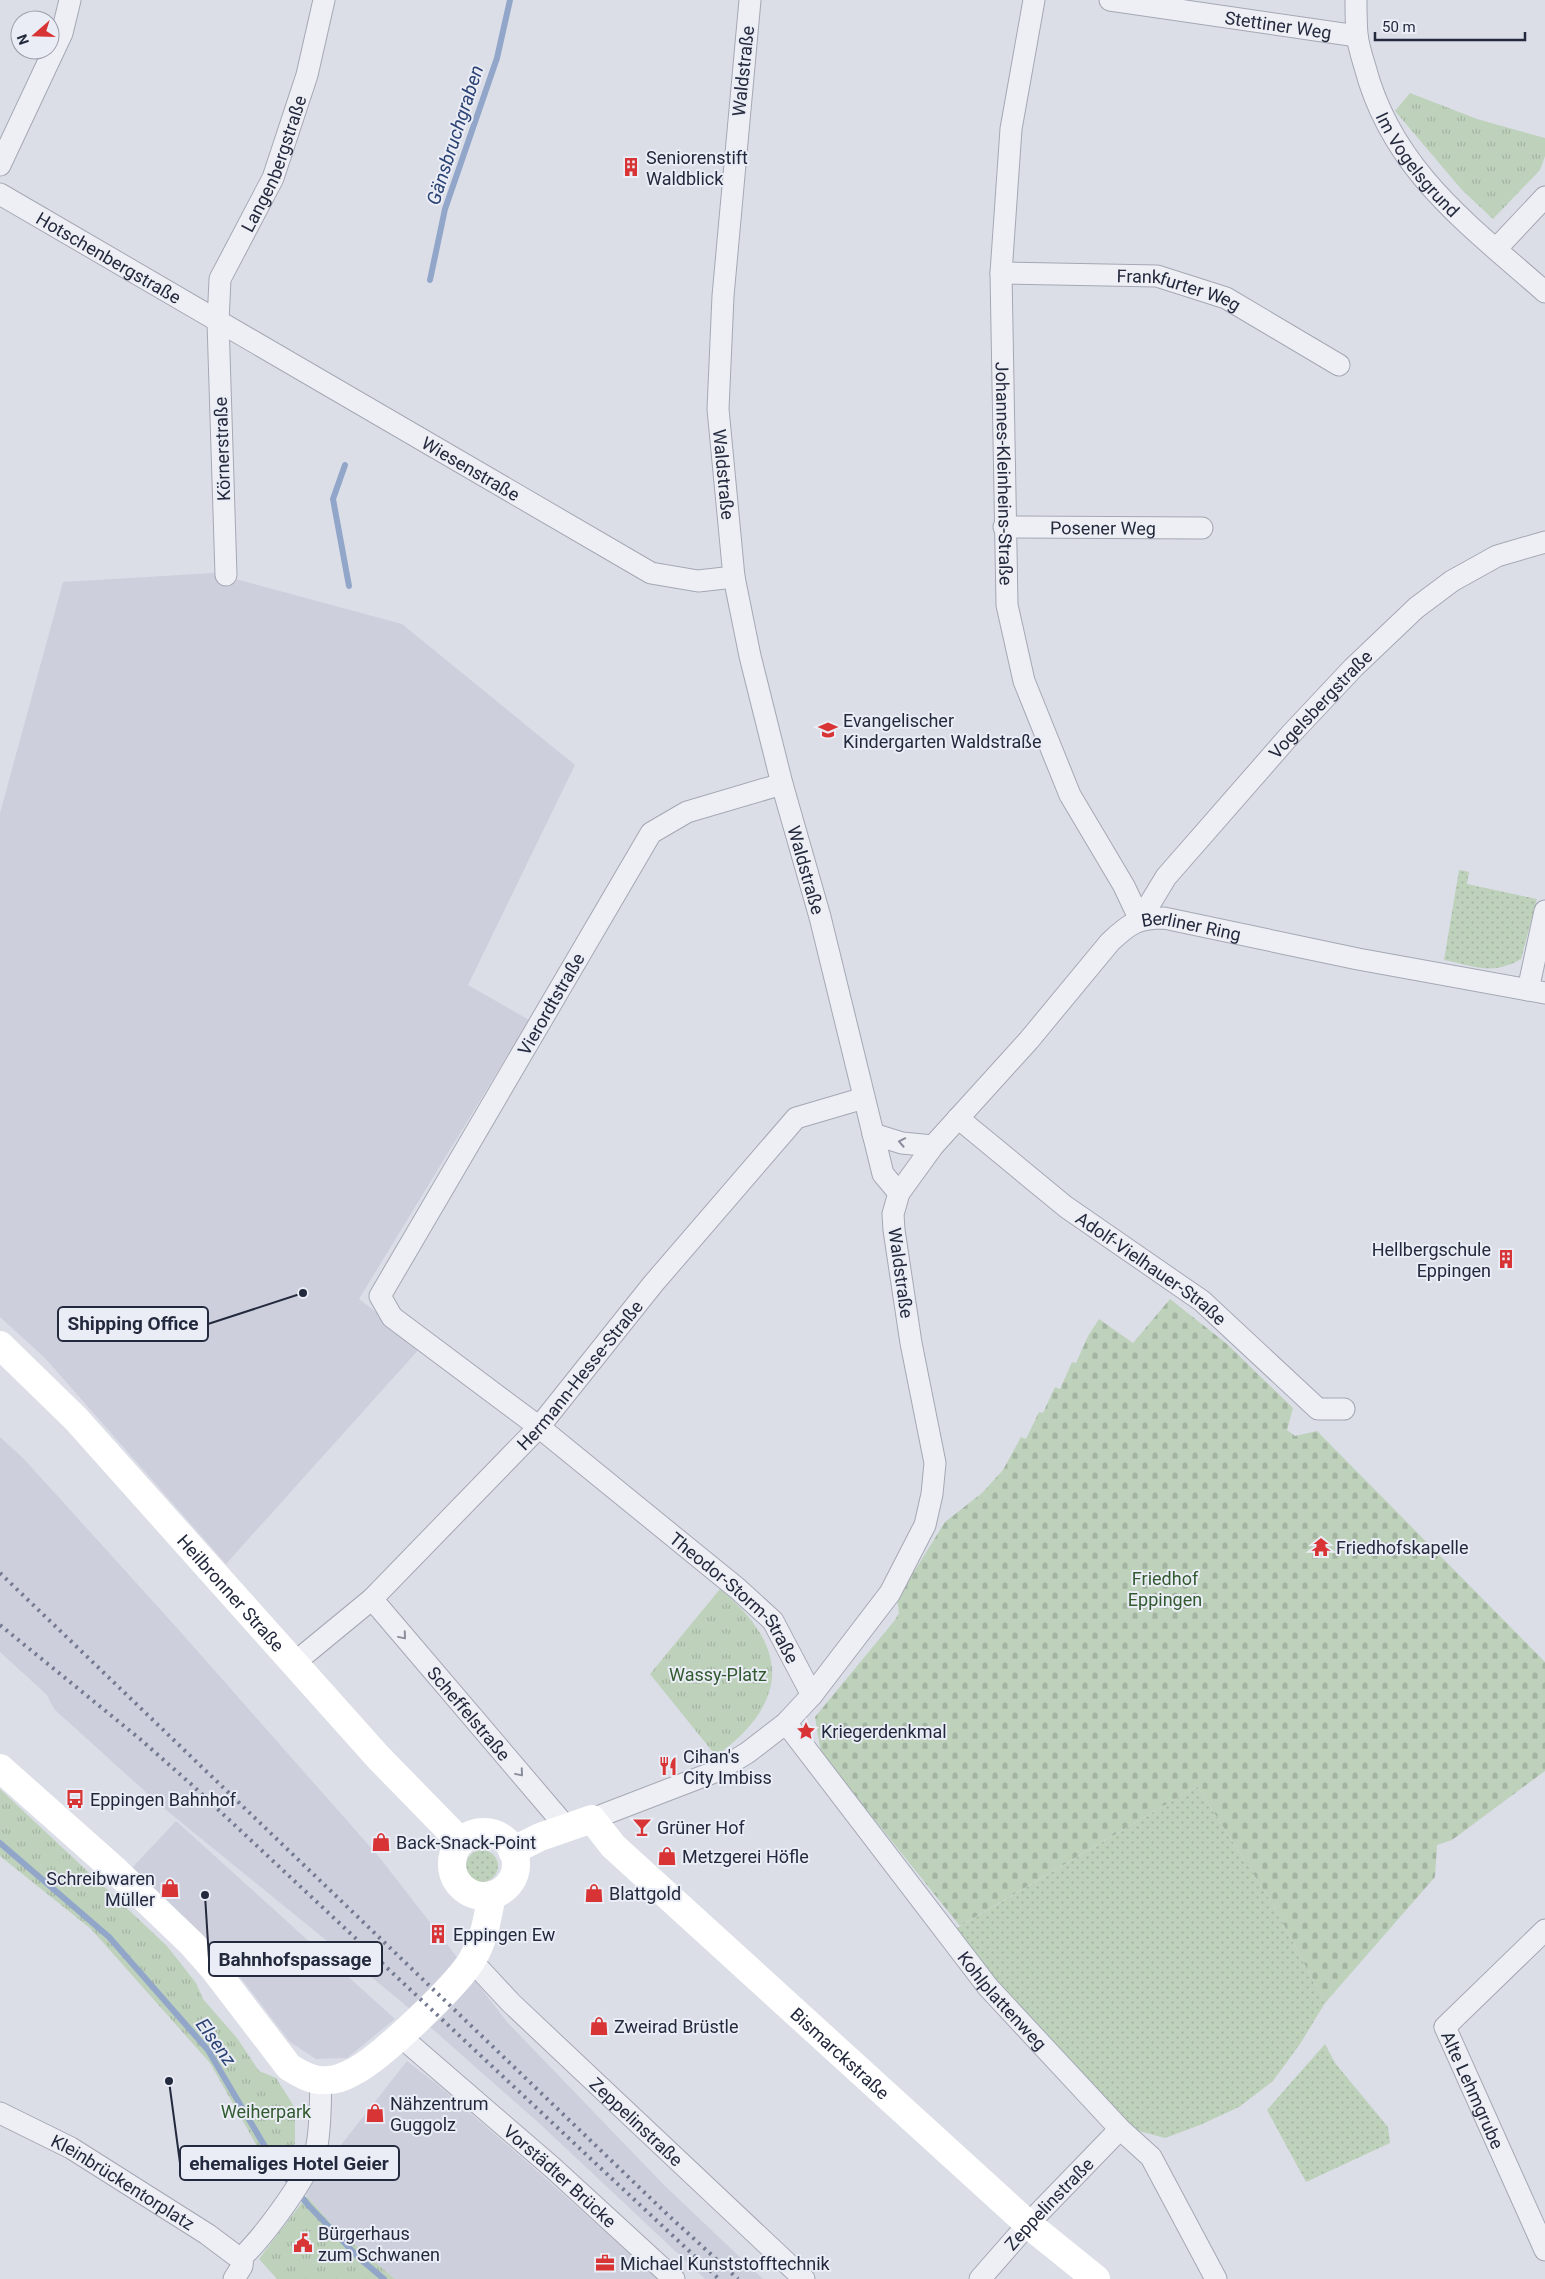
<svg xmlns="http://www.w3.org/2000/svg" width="1545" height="2279" viewBox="0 0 1545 2279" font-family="Roboto,sans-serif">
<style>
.built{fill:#cdd0dc}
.grass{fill:url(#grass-dots)}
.cemetery{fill:url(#cemetery-stones)}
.park{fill:url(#park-tufts)}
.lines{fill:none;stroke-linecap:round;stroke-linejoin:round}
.stream{stroke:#92a6ca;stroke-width:6}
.street-casing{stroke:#a4a8b4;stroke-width:23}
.street{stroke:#eeeff5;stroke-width:21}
.secondary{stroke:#fff;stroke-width:28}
.rail{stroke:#737a91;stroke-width:4;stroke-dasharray:2.5 5;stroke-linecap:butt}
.oneway{stroke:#898c9a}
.labels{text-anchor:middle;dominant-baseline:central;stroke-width:4;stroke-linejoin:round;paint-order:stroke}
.street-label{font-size:18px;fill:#242a3e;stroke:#eaedf5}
.poi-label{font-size:18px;fill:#242a3e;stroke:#eaedf5;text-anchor:start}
.park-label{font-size:18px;fill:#325a30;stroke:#eaedf5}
.water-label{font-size:19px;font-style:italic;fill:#2b4274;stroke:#eaedf5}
.leader{fill:none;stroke:#242a3e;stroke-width:2}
.callout-dot{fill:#242a3e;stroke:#eaedf5;stroke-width:2}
.callout{fill:#eaedf5;stroke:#242a3e;stroke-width:2}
.callout-label{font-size:19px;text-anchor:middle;font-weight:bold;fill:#242a3e}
</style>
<defs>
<pattern id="grass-dots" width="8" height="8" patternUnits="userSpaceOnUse" patternTransform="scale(1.25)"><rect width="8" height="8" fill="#bed1bb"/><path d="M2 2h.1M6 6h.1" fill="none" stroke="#a3b4a2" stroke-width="1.8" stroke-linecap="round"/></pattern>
<pattern id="cemetery-stones" width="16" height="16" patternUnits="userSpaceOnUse" patternTransform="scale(1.25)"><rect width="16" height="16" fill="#bed1bb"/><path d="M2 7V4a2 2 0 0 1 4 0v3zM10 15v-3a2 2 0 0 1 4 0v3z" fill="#a3b4a2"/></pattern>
<pattern id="park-tufts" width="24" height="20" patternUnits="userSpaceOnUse" patternTransform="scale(1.25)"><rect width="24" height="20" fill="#bed1bb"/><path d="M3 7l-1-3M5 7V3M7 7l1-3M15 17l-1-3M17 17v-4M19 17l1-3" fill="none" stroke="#a3b4a2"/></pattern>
</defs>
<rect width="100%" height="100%" fill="#dbdee7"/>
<!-- built -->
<g class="built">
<path d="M213,573L402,624L575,765L468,985L529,1020L359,1299L421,1347L226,1564L45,1358L0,1317V813L63,582Z"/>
<path d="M0,1437L24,1459L178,1629L380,1858L508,2023L665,2186L763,2279H705L540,2124L403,2003L160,1805L54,1709L47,1695L0,1652Z"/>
<path d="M176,1821L395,2019L347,2058L316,2059L290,2042L221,1952L130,1870Z"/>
<path d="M407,2061L438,2085L528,2163L658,2279H395L334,2227L304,2192Z"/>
</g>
<!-- grass -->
<g class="grass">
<path d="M1459,870L1469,872L1467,884L1537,899L1521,959C1492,976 1475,966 1444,960Z"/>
<path d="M1197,1786L1274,1906L1325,2003L1300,2044L1273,2081L1239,2107L1200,2125L1165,2138L1132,2129L987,1976L954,1930Z"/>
<circle cx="482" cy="1866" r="16"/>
<path d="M1325,2044L1335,2063L1388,2127L1390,2143L1306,2182L1267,2110Z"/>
</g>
<!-- cemetery -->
<path class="cemetery" d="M1170,1299L1227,1344L1293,1408L1287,1430L1295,1436L1317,1431L1545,1662V1771L1452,1840L1437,1845L1435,1877L1325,2003L1274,1906L1197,1786L960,1926L821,1753L815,1717L895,1620L899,1613L897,1599L945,1522L982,1493L1003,1470L1021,1437L1026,1439L1039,1412L1043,1413L1055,1387L1060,1389L1072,1362L1076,1363L1088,1336L1099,1319L1133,1343Z"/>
<!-- park -->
<g class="park">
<path d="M1410,93L1477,119L1545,138V156L1540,170L1493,219L1462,190L1395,111Z"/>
<path d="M720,1589C790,1647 790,1702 716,1756L650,1674Z"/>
<path d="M0,1789L167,1946L196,1983L203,1999L237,2038L259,2071L276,2078L295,2108V2143L278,2177L270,2169L210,2063L91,1929L0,1856Z"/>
<path d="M307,2196L334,2227L395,2279H277L259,2259Z"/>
</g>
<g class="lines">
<!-- stream -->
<g class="stream">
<path d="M430,280L445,209L497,58L510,0"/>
<path d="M345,465L333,499L349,586"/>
<path d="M0,1843L109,1937L208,2050L277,2167L309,2206L359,2258L384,2279"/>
</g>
<!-- street casing -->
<g class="street-casing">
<g id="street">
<path id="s1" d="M750,0L723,296L718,409L734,577L750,656L782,784L820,917L883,1174L899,1193"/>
<path id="s2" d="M1034,0L1011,129L1001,273L1007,605L1024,681L1070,795L1124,886L1140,920"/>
<path id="s3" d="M1110,0L1357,36"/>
<path id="s4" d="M1356,0C1356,11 1356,23 1357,34C1358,45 1362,57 1365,67C1392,170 1469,225 1545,292"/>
<path d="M0,165L62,33L70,0"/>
<path id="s5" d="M0,194L651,573L698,581L734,577"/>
<path d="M1496,249L1545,197"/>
<path id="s6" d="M1001,273L1157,276L1226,298L1339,365"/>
<path id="s7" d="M1004,527L1202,528"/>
<path id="s8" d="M226,575L218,322L220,279L273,178L307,75L324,0"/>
<path id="s9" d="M782,784L687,812L651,833L380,1296L392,1317L539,1427L738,1589L773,1621L812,1695"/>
<path id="s10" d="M1140,920L1166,877L1291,734L1353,668L1416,608L1452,581L1497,556L1545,542"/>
<path d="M1528,990L1545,911"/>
<path id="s11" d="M958,1118L1066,1207L1202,1301L1318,1409H1344"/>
<path d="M873,1134L902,1143L933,1146"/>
<path id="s12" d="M372,1599L567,1828"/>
<path id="s13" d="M293,1664L372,1599L539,1427L653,1284L796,1118L864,1098"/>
<path id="s14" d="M786,1723L988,1987L1120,2129L1151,2157L1216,2279"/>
<path id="s15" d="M592,1819L717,1771L747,1753L786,1723L812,1695L890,1593L925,1525L932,1494L935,1463L911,1343L894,1230L893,1214L899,1193L933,1146L1029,1040L1110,942C1129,924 1137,918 1164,918L1358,959L1545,993"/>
<path id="s16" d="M1545,1930L1445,2027L1545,2250"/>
<path id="s17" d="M472,1961L511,2003L804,2279"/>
<path id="s18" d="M399,2035L553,2168L674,2279"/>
<path id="s19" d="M0,2113L71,2148L207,2234L235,2255L243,2256"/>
<path d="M234,2279L242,2266L243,2256C264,2236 312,2172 317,2145C321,2124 320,2101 321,2080"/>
<path id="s20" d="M980,2279L1028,2224L1120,2129"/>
</g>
</g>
<!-- street -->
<use href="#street" class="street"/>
<!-- secondary -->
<g class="secondary">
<path id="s21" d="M0,1345L76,1419L378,1757L461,1842"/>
<path d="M0,1768L116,1871L192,1944L214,1969L289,2067C300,2074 314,2082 328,2080C336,2080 346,2076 353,2072C380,2059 456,1986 472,1960C485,1938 487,1919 492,1895"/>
<circle cx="484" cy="1864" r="32"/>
<path id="s22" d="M512,1851L540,1837L592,1819L613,1846L1028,2224L1096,2279"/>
</g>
<!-- rail -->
<g class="rail">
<path d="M0,1573L669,2216L738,2279"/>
<path d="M0,1625L140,1739L192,1785L719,2279"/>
</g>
</g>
<!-- one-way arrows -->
<defs><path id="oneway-chevron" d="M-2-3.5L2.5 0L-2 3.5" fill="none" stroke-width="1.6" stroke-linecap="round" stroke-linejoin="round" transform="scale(1.25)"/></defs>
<g class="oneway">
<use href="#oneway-chevron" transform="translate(902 1142) rotate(-169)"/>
<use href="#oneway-chevron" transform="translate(403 1636) rotate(50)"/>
<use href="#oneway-chevron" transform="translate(520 1773) rotate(50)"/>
</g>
<!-- icons -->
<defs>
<g id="building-bare" transform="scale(1.5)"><path d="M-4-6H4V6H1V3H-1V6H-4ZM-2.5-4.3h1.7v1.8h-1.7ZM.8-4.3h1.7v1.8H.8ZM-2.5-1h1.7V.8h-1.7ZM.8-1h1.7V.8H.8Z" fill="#d83435" stroke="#eaedf5" stroke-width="2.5" paint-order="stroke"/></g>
<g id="school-bare" transform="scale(1.5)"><path d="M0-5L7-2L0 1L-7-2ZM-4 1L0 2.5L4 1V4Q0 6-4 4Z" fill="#d83435" stroke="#eaedf5" stroke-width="2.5" paint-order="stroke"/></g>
<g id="temple-bare" transform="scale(1.5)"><path d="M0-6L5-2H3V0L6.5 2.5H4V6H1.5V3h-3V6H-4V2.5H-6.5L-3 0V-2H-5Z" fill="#d83435" stroke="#eaedf5" stroke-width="2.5" paint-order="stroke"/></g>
<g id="sight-bare" transform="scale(1.5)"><path d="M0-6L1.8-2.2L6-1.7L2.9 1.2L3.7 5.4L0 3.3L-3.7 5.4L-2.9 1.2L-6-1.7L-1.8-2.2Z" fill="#d83435" stroke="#eaedf5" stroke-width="2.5" paint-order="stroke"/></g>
<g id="restaurant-bare" transform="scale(1.5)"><path d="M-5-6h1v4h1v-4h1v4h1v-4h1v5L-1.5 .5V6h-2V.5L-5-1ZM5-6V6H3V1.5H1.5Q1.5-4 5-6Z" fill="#d83435" stroke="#eaedf5" stroke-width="2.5" paint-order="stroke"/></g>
<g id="bus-bare" transform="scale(1.5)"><path d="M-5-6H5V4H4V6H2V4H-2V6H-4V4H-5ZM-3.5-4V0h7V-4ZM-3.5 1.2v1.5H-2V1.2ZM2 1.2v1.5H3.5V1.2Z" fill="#d83435" stroke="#eaedf5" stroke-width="2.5" paint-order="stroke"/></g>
<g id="bar-bare" transform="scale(1.5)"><path d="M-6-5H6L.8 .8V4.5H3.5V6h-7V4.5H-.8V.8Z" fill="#d83435" stroke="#eaedf5" stroke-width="2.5" paint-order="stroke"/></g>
<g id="shop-bare" transform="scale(1.5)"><path d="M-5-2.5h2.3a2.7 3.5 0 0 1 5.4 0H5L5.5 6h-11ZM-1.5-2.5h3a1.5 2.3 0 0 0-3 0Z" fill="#d83435" stroke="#eaedf5" stroke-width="2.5" paint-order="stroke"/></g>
<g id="civic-bare" transform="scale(1.5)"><path d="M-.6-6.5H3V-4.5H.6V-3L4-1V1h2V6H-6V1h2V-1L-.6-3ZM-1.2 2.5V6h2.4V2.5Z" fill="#d83435" stroke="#eaedf5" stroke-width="2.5" paint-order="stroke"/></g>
<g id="office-bare" transform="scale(1.5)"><path d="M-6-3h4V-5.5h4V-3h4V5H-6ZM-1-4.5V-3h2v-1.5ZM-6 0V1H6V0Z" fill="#d83435" stroke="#eaedf5" stroke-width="2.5" paint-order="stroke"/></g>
</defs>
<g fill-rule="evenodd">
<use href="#building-bare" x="631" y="167"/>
<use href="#school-bare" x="828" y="730"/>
<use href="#building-bare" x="1506" y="1259"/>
<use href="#temple-bare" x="1321" y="1547"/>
<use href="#sight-bare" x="806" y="1731"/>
<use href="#restaurant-bare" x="668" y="1766"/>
<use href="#bus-bare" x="75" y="1799"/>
<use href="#bar-bare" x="642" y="1827"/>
<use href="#shop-bare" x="381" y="1842"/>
<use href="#shop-bare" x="667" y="1856"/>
<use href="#shop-bare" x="170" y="1888"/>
<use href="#shop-bare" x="594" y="1893"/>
<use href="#building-bare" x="438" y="1934"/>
<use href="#shop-bare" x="599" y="2026"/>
<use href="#shop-bare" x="375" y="2113"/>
<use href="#civic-bare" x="303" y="2243"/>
<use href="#office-bare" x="605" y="2263"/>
</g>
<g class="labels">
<!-- street labels -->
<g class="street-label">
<text stroke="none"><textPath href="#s3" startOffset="170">Stettiner Weg</textPath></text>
<text transform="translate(743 71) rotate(-84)">Waldstraße</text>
<text stroke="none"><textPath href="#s8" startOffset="424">Langenbergstraße</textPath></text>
<text stroke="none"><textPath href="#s4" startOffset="180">Im Vogelsgrund</textPath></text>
<text stroke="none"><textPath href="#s5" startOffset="126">Hotschenbergstraße</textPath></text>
<text stroke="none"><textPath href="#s6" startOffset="180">Frankfurter Weg</textPath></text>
<text transform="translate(222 449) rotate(-92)">Körnerstraße</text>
<text stroke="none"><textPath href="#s5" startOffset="545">Wiesenstraße</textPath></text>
<text stroke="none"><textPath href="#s2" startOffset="476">Johannes-Kleinheins-Straße</textPath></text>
<text stroke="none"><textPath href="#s1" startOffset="476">Waldstraße</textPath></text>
<text stroke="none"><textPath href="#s7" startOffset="99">Posener Weg</textPath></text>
<text stroke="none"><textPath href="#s10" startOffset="282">Vogelsbergstraße</textPath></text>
<text stroke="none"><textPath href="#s1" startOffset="881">Waldstraße</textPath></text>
<text stroke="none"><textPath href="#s15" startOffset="1216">Berliner Ring</textPath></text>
<text transform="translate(551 1004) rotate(-60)">Vierordtstraße</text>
<text stroke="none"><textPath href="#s11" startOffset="245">Adolf-Vielhauer-Straße</textPath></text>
<text transform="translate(901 1273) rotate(82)">Waldstraße</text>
<text stroke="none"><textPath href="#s13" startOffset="408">Hermann-Hesse-Straße</textPath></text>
<text stroke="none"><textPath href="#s21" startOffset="339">Heilbronner Straße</textPath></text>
<text stroke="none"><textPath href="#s9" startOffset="1146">Theodor-Storm-Straße</textPath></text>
<text stroke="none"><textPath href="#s12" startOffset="150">Scheffelstraße</textPath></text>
<text stroke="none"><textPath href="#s14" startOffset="352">Kohlplattenweg</textPath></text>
<text stroke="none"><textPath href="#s22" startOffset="428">Bismarckstraße</textPath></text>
<text stroke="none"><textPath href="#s16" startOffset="208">Alte Lehmgrube</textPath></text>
<text stroke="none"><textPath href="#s17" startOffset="230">Zeppelinstraße</textPath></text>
<text stroke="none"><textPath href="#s18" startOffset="214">Vorstädter Brücke</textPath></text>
<text stroke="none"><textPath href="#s19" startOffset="141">Kleinbrückentorplatz</textPath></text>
<text stroke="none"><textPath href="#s20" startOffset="102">Zeppelinstraße</textPath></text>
</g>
<!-- poi labels -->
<g class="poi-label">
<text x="646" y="157">Seniorenstift<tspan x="646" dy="21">Waldblick</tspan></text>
<text x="843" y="720">Evangelischer<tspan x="843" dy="21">Kindergarten Waldstraße</tspan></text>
<text x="1491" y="1249" text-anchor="end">Hellbergschule<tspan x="1491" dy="21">Eppingen</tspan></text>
<text x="1336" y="1547">Friedhofskapelle</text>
<text x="821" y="1731">Kriegerdenkmal</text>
<text x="683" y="1756">Cihan's<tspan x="683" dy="21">City Imbiss</tspan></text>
<text x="90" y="1799">Eppingen Bahnhof</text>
<text x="657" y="1827">Grüner Hof</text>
<text x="396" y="1842">Back-Snack-Point</text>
<text x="682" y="1856">Metzgerei Höfle</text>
<text x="155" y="1878" text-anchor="end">Schreibwaren<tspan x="155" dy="21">Müller</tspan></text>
<text x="609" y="1893">Blattgold</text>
<text x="453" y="1934">Eppingen Ew</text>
<text x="614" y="2026">Zweirad Brüstle</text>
<text x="390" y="2103">Nähzentrum<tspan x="390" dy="21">Guggolz</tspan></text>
<text x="318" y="2233">Bürgerhaus<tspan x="318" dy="21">zum Schwanen</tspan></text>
<text x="620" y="2263">Michael Kunststofftechnik</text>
</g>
<!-- park labels -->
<g class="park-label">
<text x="1165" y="1578">Friedhof<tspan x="1165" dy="21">Eppingen</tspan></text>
<text x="718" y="1674">Wassy-Platz</text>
<text x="266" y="2111">Weiherpark</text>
</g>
<!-- water labels -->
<g class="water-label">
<text transform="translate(455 135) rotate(-72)">Gänsbruchgraben</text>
<text transform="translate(216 2042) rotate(54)">Elsenz</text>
</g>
</g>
<!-- callouts -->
<path class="leader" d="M303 1293L208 1324M205 1895L209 1959M169 2081L180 2163"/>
<g class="callout-dot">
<circle cx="303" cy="1293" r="5"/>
<circle cx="205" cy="1895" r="5"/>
<circle cx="169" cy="2081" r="5"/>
</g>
<g class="callout">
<rect x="58" y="1307" width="150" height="34" rx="5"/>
<rect x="209" y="1942" width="173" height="34" rx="5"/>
<rect x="180" y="2146" width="219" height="34" rx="5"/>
</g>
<g class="callout-label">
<text x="133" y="1330">Shipping Office</text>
<text x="295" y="1966">Bahnhofspassage</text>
<text x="289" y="2170">ehemaliges Hotel Geier</text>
</g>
<!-- north arrow -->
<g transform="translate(35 35) rotate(250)"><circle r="24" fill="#eaedf5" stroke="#9b9fac"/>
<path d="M0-4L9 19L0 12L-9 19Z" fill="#d83435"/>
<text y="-8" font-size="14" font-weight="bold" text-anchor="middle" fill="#242a3e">N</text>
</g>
<!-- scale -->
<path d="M1375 32v8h150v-8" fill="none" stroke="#242a3e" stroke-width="2.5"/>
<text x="1382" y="32" font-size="15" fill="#242a3e" stroke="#eaedf5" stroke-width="4" paint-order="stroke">50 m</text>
</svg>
